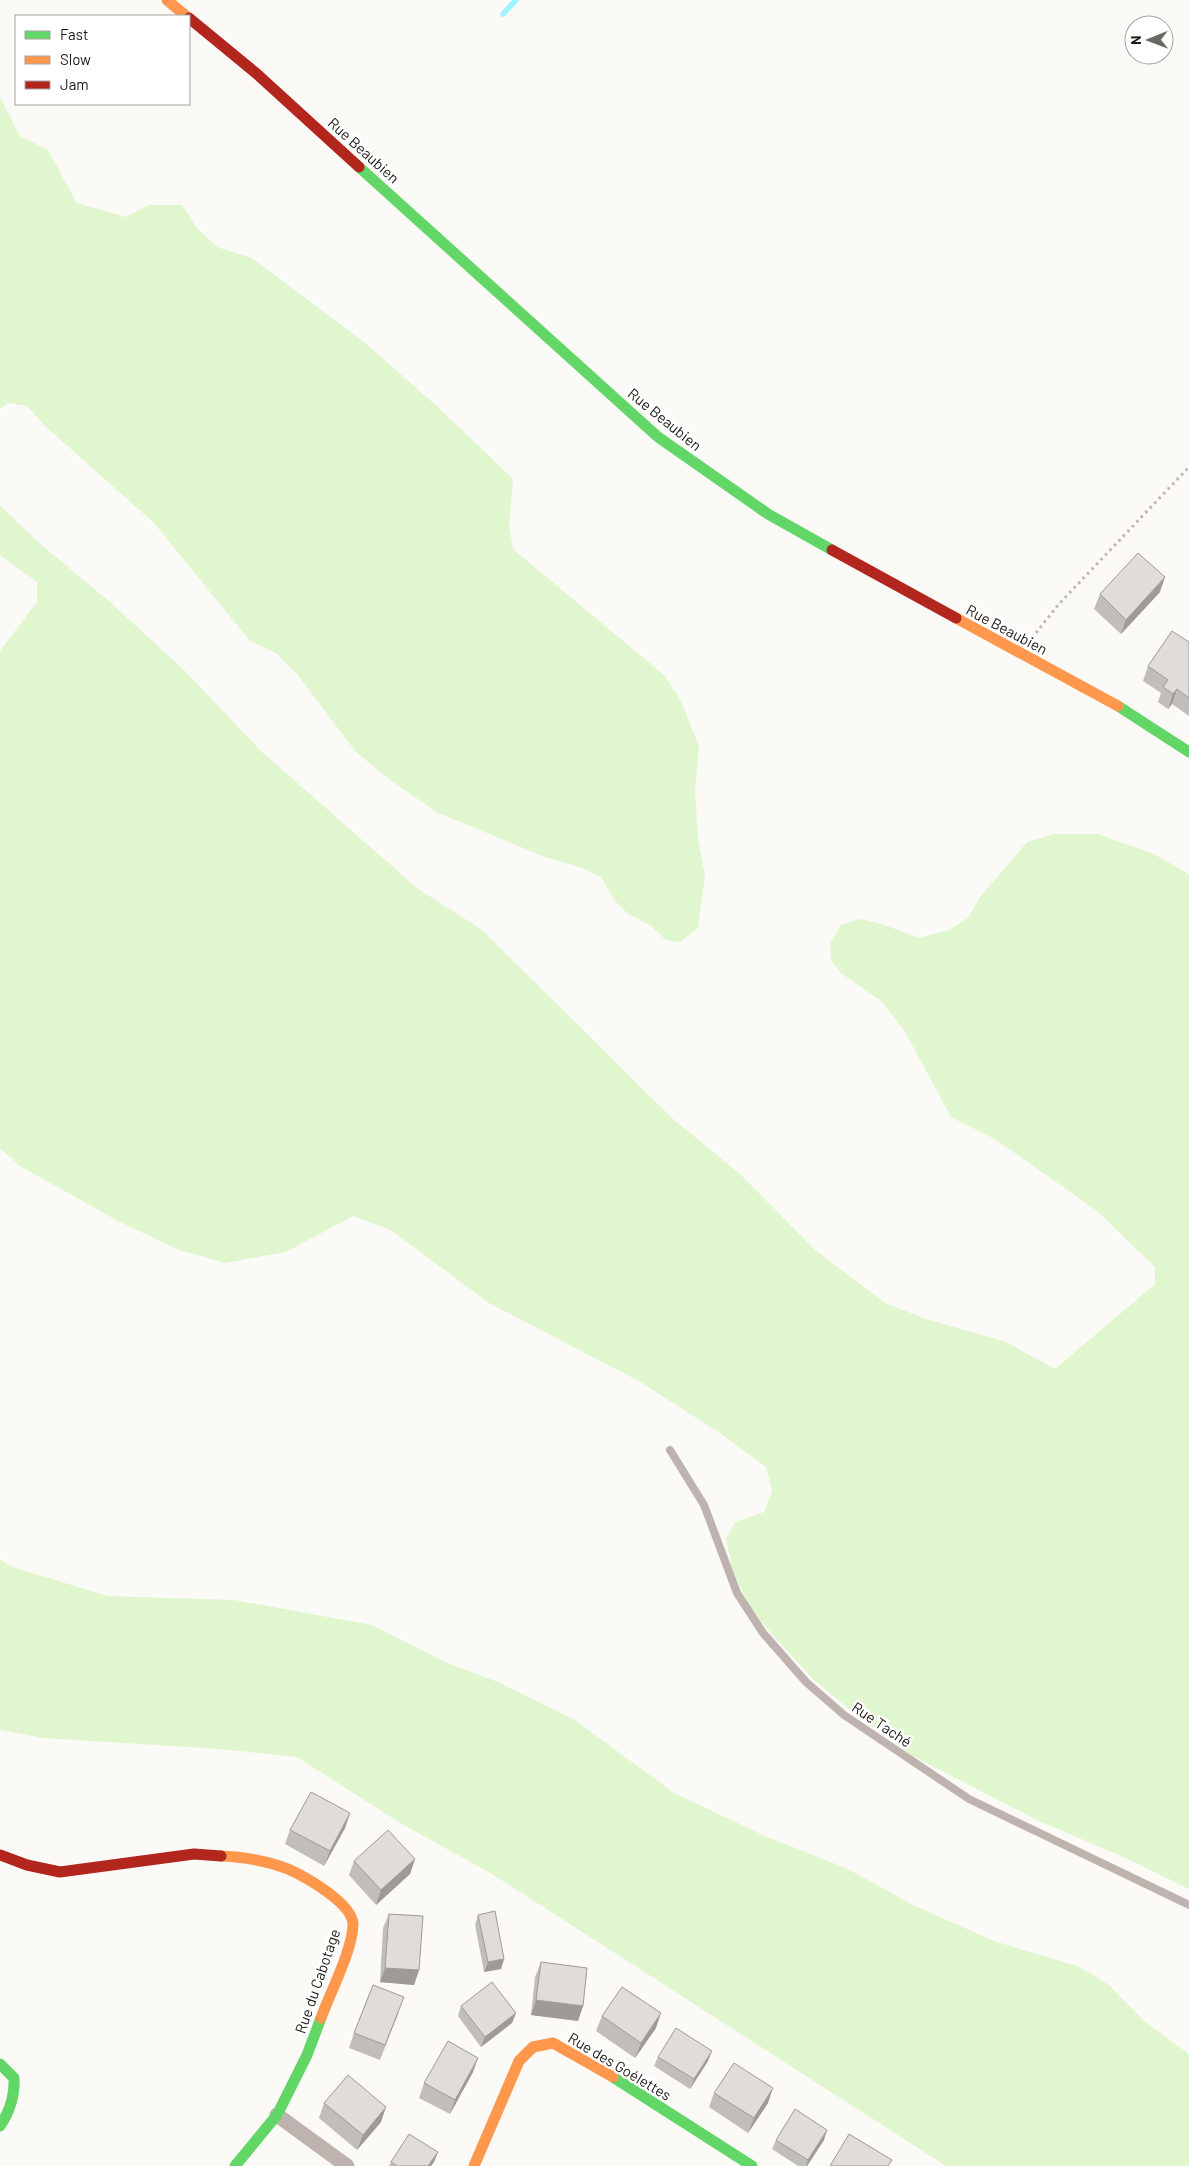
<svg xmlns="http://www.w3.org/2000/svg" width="1189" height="2166" viewBox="0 0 1189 2166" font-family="Barlow,sans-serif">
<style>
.green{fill:#dff6ce}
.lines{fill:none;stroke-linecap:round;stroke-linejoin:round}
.stream{stroke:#9ef4fc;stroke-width:5.5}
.path{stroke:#bcb5b2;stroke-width:3;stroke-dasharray:2.5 4;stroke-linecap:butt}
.lane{stroke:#bfb3af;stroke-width:8}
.street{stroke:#bfb3af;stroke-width:15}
.fast{stroke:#63d668;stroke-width:11}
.slow{stroke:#ff974d;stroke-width:11}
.jam{stroke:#b3261e;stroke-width:11}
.wall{fill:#c1bdbb}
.shaded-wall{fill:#9d9a98}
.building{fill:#e0dcd9;stroke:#9d9a98}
.labels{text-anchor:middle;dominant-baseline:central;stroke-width:5;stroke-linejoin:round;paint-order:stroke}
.street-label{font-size:15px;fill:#1d1915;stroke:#fff}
</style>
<rect width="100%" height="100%" fill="#fcfaf7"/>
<!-- green -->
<g class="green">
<path d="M0,97L20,136L48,150L77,203L126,217L149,205H182L197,228L217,247L252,258L364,342L439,408L513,479L509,525L513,549L664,675L680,699L699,746L695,790L698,838L705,876L698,928L680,942L666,940L650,925L628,914L615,901L601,877L582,868L545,857L436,812L390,780L356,752L297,674L276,653L250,641L154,523L45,426L27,406L8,403L0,409Z"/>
<path d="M0,505L38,542L110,602L184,670L262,752L417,888L482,930L673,1119L740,1174L814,1249L885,1303L926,1319L1006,1342L1055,1369L1155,1284V1267L1097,1211L995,1139L951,1117L904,1030L881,1001L841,973L831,961L830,943L841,925L860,919L885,925L918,938L949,930L968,918L980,897L1027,842L1054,834H1097L1152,853L1189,874V1889L1130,1860L1037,1820L911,1755L856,1715L813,1679L752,1612L733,1572L726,1539L735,1522L764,1512L772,1491L766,1467L720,1433L639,1381L489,1303L391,1230L353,1216L286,1252L225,1263L179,1250L118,1221L20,1166L0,1148V651L37,602V582L0,555Z"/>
<path d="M0,1559L12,1567L108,1596L234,1600L372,1625L445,1662L498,1682L575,1720L674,1793L765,1836L848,1869L913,1905L994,1941L1080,1967L1109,1985L1143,2020L1189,2054V2166H946L492,1874L402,1824L297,1757L220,1749L43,1738L0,1730Z"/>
</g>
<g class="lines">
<!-- stream -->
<path class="stream" d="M503,14L516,0"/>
<!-- path -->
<path class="path" d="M1032,638L1058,605L1189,467"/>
<!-- lane -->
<path class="lane" d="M670,1450L704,1505L737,1593L763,1633L806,1682L844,1715L969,1799L1189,1905"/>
<!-- street -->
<path class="street" d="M277,2115L347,2166"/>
<!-- fast -->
<g class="fast">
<path d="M359,167L658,437L768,514L832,550"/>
<path d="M1118,706L1189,752"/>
<path d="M0,2064L14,2078C15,2096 10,2111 0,2126"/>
<path d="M613,2077L752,2166"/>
<path d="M235,2166L277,2115L307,2055L321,2018"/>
</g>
<!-- slow -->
<g class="slow">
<path d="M167,0L186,16"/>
<path d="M956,618L1118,706"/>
<path d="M221,1856C243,1857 268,1861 288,1869C306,1877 352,1903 353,1924C353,1949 330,1993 321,2018"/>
<path d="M474,2166L519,2061L533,2047L553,2043L613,2077"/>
</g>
<!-- jam -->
<g class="jam">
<path d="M189,18L257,74L359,167"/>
<path d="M832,550L956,618"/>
<path d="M0,1855L27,1865L60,1872L194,1854L221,1856"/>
</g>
</g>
<!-- wall -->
<g class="wall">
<path d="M1160,592L1121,634L1094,609L1100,594Z"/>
<path d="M1189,642V716L1172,704L1168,709L1158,702L1161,693L1143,681L1148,666Z"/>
<path d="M350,1813L345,1828L324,1866L285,1844L290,1830Z"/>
<path d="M415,1859L410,1874L376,1905L349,1875L354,1861Z"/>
<path d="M389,1914L419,1970L414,1985L380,1982L383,1928Z"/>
<path d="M478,1915L504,1959L501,1969L484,1972L475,1925Z"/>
<path d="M541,1962L583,2006L578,2021L531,2015L535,1977Z"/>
<path d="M461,2006L516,2013L512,2023L481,2047L458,2016Z"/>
<path d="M399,2012L380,2060L349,2048L354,2033Z"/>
<path d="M602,2016L656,2028L635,2058L596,2031Z"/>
<path d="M658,2057L708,2061L690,2089L654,2066Z"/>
<path d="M473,2072L450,2114L419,2098L424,2083Z"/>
<path d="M714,2093L768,2103L748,2133L709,2107Z"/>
<path d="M324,2103L381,2122L357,2150L319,2118Z"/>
<path d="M776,2140H824L807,2166H798L772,2149Z"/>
<path d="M438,2152L434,2162L431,2166H389L391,2162Z"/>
</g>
<!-- shaded-wall -->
<g class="shaded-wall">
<path d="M1165,577L1160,592L1121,634L1126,620Z"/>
<path d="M1177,689L1172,704L1168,709L1173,694Z"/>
<path d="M350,1813L345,1828L324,1866L330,1851Z"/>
<path d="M415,1859L410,1874L376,1905L381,1890Z"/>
<path d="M504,1959L501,1969L484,1972L488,1962Z"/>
<path d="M385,1968L419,1970L414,1985L380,1982Z"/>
<path d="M536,2000L583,2006L578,2021L531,2015Z"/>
<path d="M516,2013L512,2023L481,2047L485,2037Z"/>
<path d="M661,2013L656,2028L635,2058L641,2043Z"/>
<path d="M712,2051L708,2061L690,2089L694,2079Z"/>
<path d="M478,2058L473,2072L450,2114L455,2100Z"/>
<path d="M773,2088L768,2103L748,2133L754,2118Z"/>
<path d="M386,2107L381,2122L357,2150L363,2135Z"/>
<path d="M827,2130L824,2140L807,2166H806L808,2160Z"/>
<path d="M438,2152L434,2162L431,2166H428Z"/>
</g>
<!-- building -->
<g class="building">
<path d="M1138,553L1165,577L1126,620L1100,594Z"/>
<path d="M1172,631L1189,642V698L1177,689L1173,694L1163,687L1168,680L1148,666Z"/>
<path d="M311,1792L350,1813L330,1851L290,1830Z"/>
<path d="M388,1830L415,1859L381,1890L354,1861Z"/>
<path d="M495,1911L504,1959L488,1962L478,1915Z"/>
<path d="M389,1914L423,1916L419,1970L385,1968Z"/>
<path d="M541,1962L587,1968L583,2006L536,2000Z"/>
<path d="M492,1982L516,2013L485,2037L461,2006Z"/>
<path d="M373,1985L404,1997L385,2045L354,2033Z"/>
<path d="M622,1987L661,2013L641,2043L602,2016Z"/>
<path d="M676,2028L712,2051L694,2079L658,2057Z"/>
<path d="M448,2041L478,2058L455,2100L424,2083Z"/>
<path d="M734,2063L773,2088L754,2118L714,2093Z"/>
<path d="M348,2075L386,2107L363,2135L324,2103Z"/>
<path d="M795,2109L827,2130L808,2160L776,2140Z"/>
<path d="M409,2134L438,2152L428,2166H397L391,2162Z"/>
<path d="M849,2134L892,2160L888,2166H830Z"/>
</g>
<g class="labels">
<!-- street labels -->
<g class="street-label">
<text transform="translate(364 150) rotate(42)">Rue Beaubien</text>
<text transform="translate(665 419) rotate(39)">Rue Beaubien</text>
<text transform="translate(1007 629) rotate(28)">Rue Beaubien</text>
<text transform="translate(882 1724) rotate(34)">Rue Taché</text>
<text transform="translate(317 1981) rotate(-71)">Rue du Cabotage</text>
<text transform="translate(620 2066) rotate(31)">Rue des Goélettes</text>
</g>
</g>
<!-- legend -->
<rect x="15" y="15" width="175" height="90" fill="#ffffff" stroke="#a5a3a1"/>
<rect x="25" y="31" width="25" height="8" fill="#63d668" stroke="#a5a3a1"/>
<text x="60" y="40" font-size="15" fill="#1d1915">Fast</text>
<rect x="25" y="56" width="25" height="8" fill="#ff974d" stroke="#a5a3a1"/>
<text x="60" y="65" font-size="15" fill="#1d1915">Slow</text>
<rect x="25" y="81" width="25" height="8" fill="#b3261e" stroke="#a5a3a1"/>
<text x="60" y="90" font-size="15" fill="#1d1915">Jam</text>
<!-- north arrow -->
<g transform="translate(1149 40) rotate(269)"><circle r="24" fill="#ffffff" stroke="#a5a3a1"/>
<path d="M0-4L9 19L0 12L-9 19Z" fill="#6b6864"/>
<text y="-8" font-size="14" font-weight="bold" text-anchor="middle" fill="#1d1915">N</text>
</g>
</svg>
